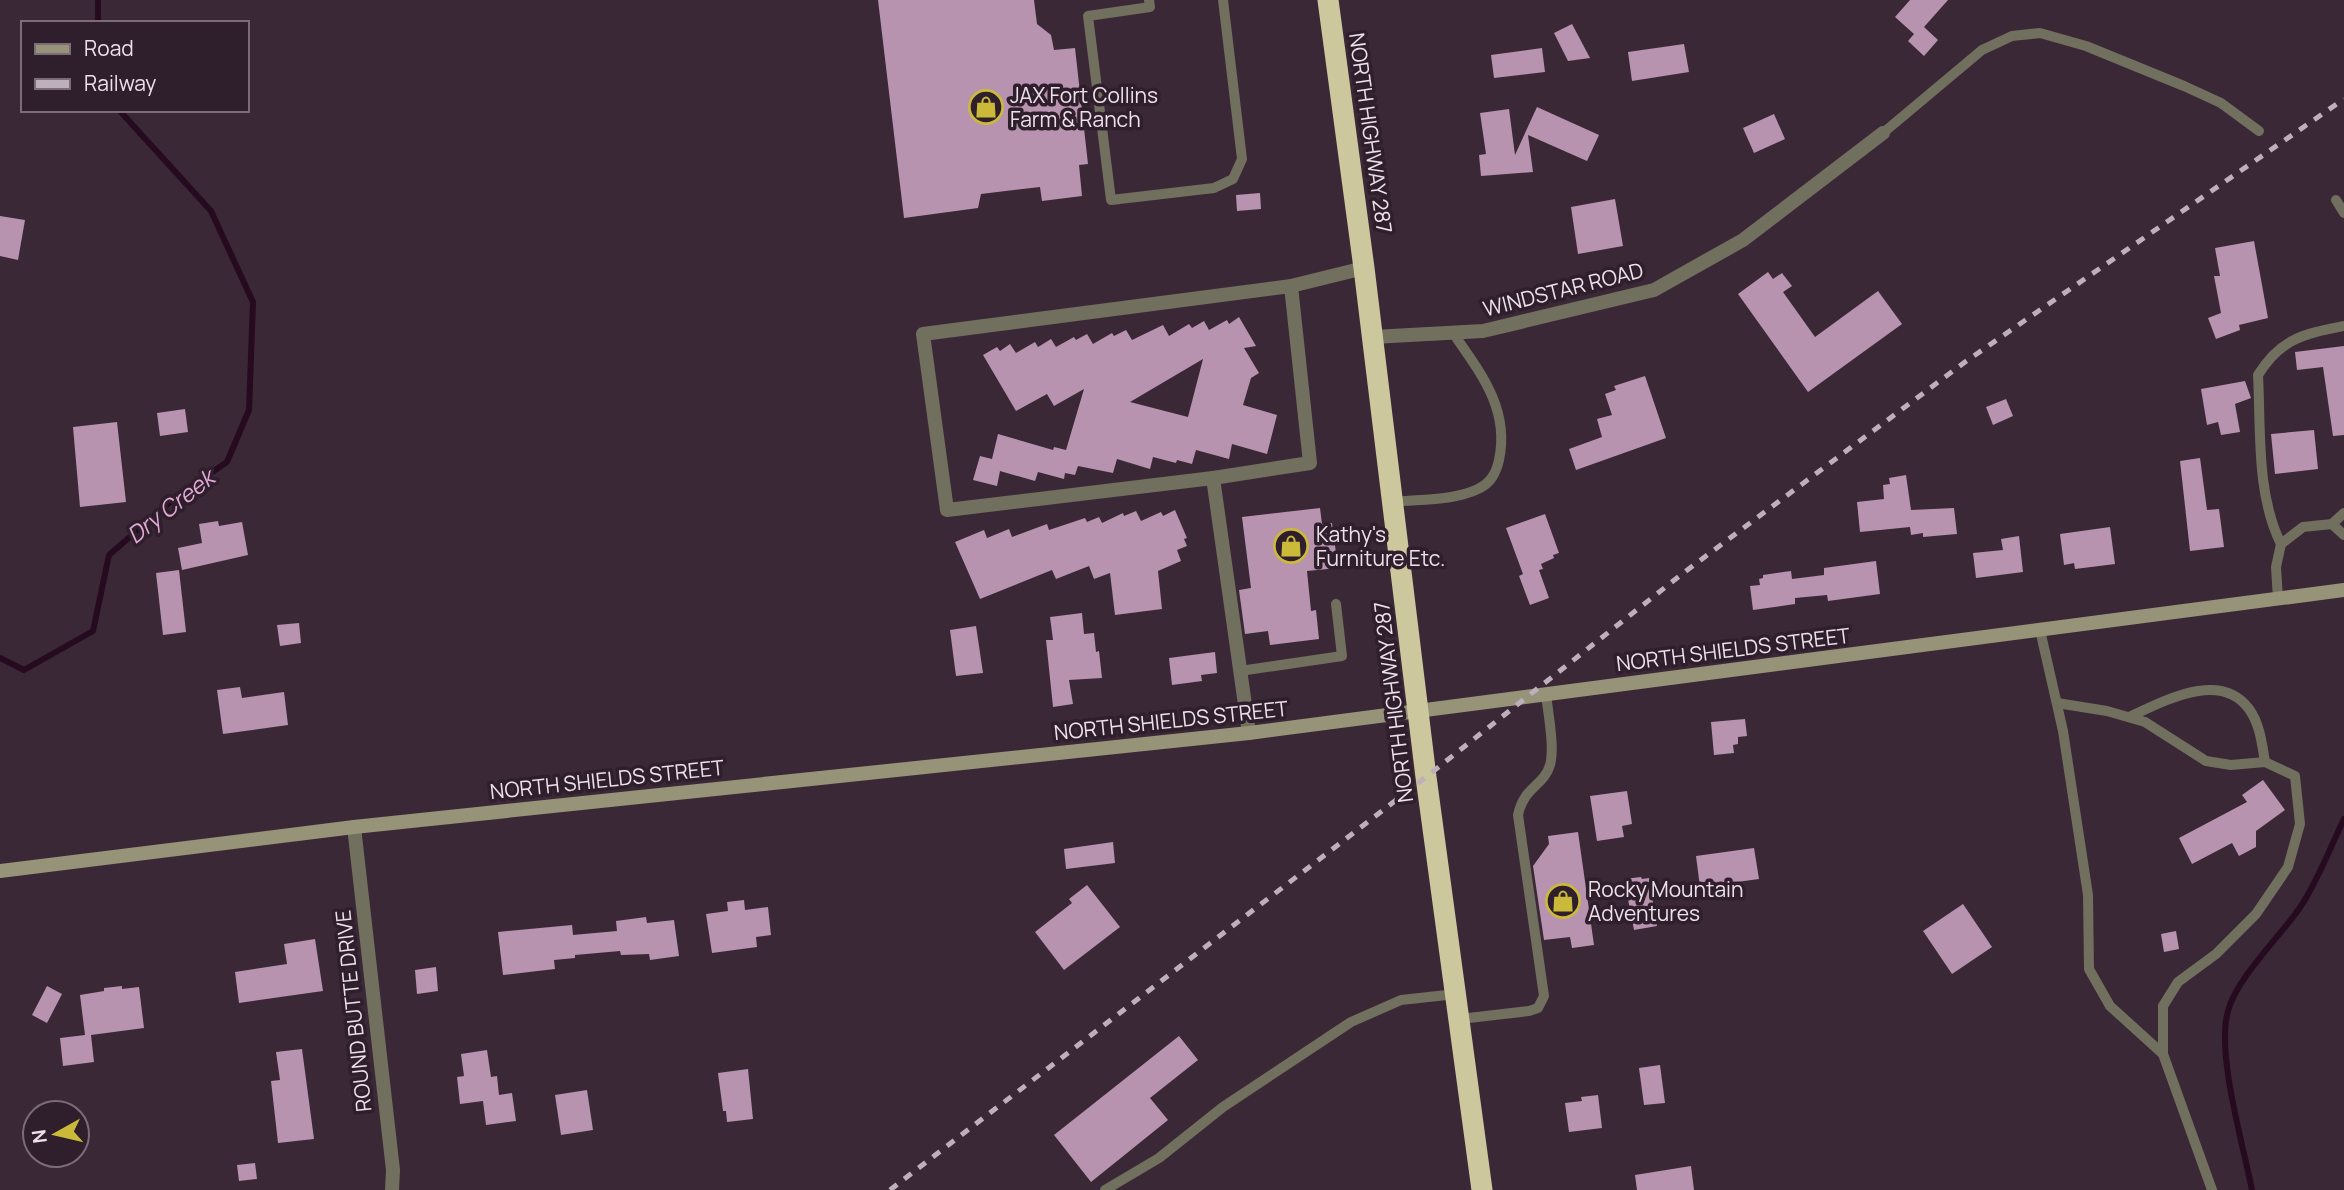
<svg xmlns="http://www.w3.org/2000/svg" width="2344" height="1190" viewBox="0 0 2344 1190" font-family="Manrope,sans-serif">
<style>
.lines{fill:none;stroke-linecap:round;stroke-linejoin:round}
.stream{stroke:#250a20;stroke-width:6}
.building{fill:#b793af;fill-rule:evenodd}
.lane{stroke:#716f5e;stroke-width:10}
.street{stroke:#716f5e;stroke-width:14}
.secondary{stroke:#969378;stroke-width:14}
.highway{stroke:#cdc79d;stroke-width:21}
.rail{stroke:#beb0ba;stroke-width:5;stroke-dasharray:9 9;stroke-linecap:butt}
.labels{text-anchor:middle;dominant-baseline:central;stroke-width:7;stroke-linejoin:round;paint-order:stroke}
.poi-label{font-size:21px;fill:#ece0e9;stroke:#2f1e2c;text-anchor:start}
.street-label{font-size:21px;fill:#ece0e9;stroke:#2f1e2c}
.water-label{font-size:23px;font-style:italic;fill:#e2aad6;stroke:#2f1e2c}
</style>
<rect width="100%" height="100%" fill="#3a2836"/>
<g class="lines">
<!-- stream -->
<g class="stream">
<path d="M98,0V23"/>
<path d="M0,658L24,670L93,631L109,555L177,496L227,462L249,410L253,302L211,211L119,110"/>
<path d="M2252,1190C2243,1144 2216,1053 2228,1011C2237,977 2281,936 2301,906C2318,880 2330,848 2344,819"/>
</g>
</g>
<!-- building -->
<g class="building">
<path d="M878,0H1034L1037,24L1051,35L1054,50L1075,48L1088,164L1079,165L1082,196L1042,201L1040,187L981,194L978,208L904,218Z"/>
<path d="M1910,0H1948L1924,27L1938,40L1924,56L1908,41L1914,34L1895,17Z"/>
<path d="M1572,24L1590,58L1568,61L1554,33Z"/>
<path d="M1684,44L1689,72L1632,81L1628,52Z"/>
<path d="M1542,48L1545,72L1494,78L1491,55Z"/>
<path d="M1537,107L1599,135L1587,161L1528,135L1533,172L1481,176L1479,155L1486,154L1480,113L1509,109L1515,155Z"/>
<path d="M1774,114L1785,139L1754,153L1743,128Z"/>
<path d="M1260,193L1261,209L1237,211L1236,195Z"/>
<path d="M1615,199L1623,246L1578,254L1571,207Z"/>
<path d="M0,216L25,220L18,260L0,256Z"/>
<path d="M2254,241L2268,318L2239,325L2240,330L2216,339L2208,318L2221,313L2214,276H2220L2215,248Z"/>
<path d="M1768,272L1773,279L1782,273L1792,286L1783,292L1815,337L1878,291L1902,324L1808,392L1738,294Z"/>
<path d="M1239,317L1256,346L1244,348L1259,373L1251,378L1243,405L1277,415L1267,454L1232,444L1229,459L1196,450L1192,464L1177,460L1176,463L1153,457L1150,469L1117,459L1113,473L1078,466L1075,475L1065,473L1064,479L1038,472L1035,481L1000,471L997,486L973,480L980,456L992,459L998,434L1053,450L1054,447L1066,450L1084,389L1054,406L1047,394L1016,411L983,355L997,347L1000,351L1010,344L1016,353L1035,342L1038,347L1051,339L1056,347L1074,337L1076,340L1087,334L1093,344L1112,333L1114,336L1126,330L1132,340L1163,325L1169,336L1189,324L1192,328L1204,321L1209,330L1227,320L1229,324ZM1203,359L1188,417L1130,402Z"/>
<path d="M2344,346V435L2333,436L2323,367L2297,370L2295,352Z"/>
<path d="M1645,376L1666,438L1576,470L1569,449L1602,437L1597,419L1612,415L1605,394L1616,390L1614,386Z"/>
<path d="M2245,381L2251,398L2235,404L2240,432L2221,435L2218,422L2207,425L2201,389Z"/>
<path d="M2006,399L2013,416L1993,425L1986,407Z"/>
<path d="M185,409L188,432L160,436L157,413Z"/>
<path d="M117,422L126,502L80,507L73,427Z"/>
<path d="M2314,430L2318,469L2275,474L2271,434Z"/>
<path d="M2200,458L2207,510L2219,509L2224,547L2190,551L2180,461Z"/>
<path d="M1906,475L1911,510L1954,508L1957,534L1923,537V533L1911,535L1910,527L1860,532L1857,502L1884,499L1883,485L1890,484L1889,478Z"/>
<path d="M1320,508L1322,524L1332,523L1338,568L1307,571L1311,611L1316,610L1319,639L1270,645L1268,631L1245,634L1239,590L1251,588L1242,517Z"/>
<path d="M1175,510L1187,538L1184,539L1187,546L1177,550L1181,561L1158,571L1162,609L1115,615L1110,573L1094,579L1089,566L1056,579L1052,570L980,599L955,542L984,530L987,538L1009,529L1012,537L1047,524L1049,530L1085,518L1087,522L1099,517L1102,523L1123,513L1124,516L1136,511L1141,521L1161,512L1163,516Z"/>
<path d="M1545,514L1559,553L1553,555L1554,558L1541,564L1543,569L1539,570L1549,598L1530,605L1519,576L1523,574L1506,528Z"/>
<path d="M218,521L219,526L242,522L248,555L182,570L178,548L202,543L199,524Z"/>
<path d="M2110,527L2115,564L2075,569L2074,563L2064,565L2060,534Z"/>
<path d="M2019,536L2023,572L1976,578L1973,553L2003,550L2001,539Z"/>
<path d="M1876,561L1880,594L1828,601L1827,595L1795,598V604L1753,610L1750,586L1760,585L1759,579L1763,578V575L1791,571L1792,579L1824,575V568Z"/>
<path d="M179,570L186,632L163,635L156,573Z"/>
<path d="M1082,613L1084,634L1094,633L1096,652L1099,651L1102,678L1069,680L1073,704L1053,707L1046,640H1053L1050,617Z"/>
<path d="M299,623L301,643L280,646L277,625Z"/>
<path d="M976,626L983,673L956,676L950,630Z"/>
<path d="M1215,652L1217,673L1201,675L1202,681L1172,685L1169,658Z"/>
<path d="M240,687L242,698L284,692L288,725L223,734L217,690Z"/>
<path d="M1745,719L1747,736L1738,737V744L1733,745L1734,753L1714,755L1711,722Z"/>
<path d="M2263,780L2285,810L2256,831V847L2239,856L2232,843L2192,864L2179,838L2247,802L2242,795Z"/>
<path d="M1627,791L1632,824L1622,826L1624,837L1597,841L1590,796Z"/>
<path d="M1578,832L1594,945L1572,948L1570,937L1544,940L1533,866L1549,844L1548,836Z"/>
<path d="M1113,842L1115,863L1066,869L1064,849Z"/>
<path d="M1754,848L1759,879L1700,887L1696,856Z"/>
<path d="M1641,877L1642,879L1649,878L1657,926L1634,930L1624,879Z"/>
<path d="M1087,885L1120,927L1064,970L1035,932L1072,903L1069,899Z"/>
<path d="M744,900L745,910L768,907L771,935L756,937L757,947L712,953L706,914L728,911L727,902Z"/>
<path d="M1963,904L1992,947L1952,974L1923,931Z"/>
<path d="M646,917L647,923L674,920L679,956L650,960L649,954L621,955L620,951L575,955V958L554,960L555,969L503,975L498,932L572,925L573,935L617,931L616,921Z"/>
<path d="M2176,931L2179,949L2164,952L2161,934Z"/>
<path d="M315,939L323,991L239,1003L235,972L287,964L284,944Z"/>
<path d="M436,967L438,991L417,994L415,970Z"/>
<path d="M47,986L62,994L47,1023L32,1015Z"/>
<path d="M122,986V989L139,987L144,1028L91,1035L94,1062L63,1066L60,1038L85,1035L80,995L104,991V988Z"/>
<path d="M1179,1036L1198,1060L1150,1098L1168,1120L1091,1182L1054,1135Z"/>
<path d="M302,1049L314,1139L278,1143L271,1081L280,1080L276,1052Z"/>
<path d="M487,1050L491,1077L497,1076L499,1095L512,1093L516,1121L486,1125L483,1101L460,1104L457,1077L464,1076L461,1054Z"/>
<path d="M1660,1065L1665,1103L1644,1105L1639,1068Z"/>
<path d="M748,1069L753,1119L727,1122L726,1111H723L718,1073Z"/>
<path d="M587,1090L593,1130L561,1135L555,1095Z"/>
<path d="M1598,1095L1602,1128L1569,1132L1565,1103L1582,1101L1581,1097Z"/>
<path d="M255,1163L257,1179L239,1181L237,1165Z"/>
<path d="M1691,1166L1694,1190H1637L1635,1175Z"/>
</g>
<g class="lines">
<!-- lane -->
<g class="lane">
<path d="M1149,0L1150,7L1088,16L1111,200L1214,188L1233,179L1242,159L1223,0"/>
<path d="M1883,133L1982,50L2012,36L2040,33L2086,46L2184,86L2221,103L2259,131"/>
<path d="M2336,200L2344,213"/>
<path d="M1393,502C1420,499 1453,501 1478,489C1491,483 1496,473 1499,460C1510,409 1480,372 1453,333"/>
<path d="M2332,524L2344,513"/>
<path d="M2281,544C2256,494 2261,430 2258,375C2281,338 2304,334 2344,326"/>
<path d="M2278,599L2276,567L2281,544L2303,527L2332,524L2344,535"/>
<path d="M2040,630L2063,731L2088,895L2089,969L2110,1006L2163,1054L2212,1190"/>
<path d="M1240,671L1342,656L1336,604"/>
<path d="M2057,703L2107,711L2145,722L2206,761L2231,765L2265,762L2295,776L2300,824L2288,867L2256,914L2216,954L2178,982L2163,1006V1054"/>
<path d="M2129,717C2163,702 2220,669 2249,709C2260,724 2262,744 2265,762"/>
<path d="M1460,1019L1529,1011L1538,1008L1544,996L1518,815C1524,786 1544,786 1550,765C1555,748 1548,713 1546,694"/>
<path d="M1105,1190L1159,1158L1223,1107L1351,1022L1401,1000L1456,994"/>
</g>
<!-- street -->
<g class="street">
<path d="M1291,286L1310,463L1213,478L947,510L923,334L1291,286L1364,268"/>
<path d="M1373,337L1483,331L1654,290L1743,240L1883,133"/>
<path d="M1213,478L1249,733"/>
<path d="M354,827L393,1170L392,1190"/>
</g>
<!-- secondary -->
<path class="secondary" d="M0,871L354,827L1249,733L2344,590"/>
<!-- highway -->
<path class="highway" d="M1328,0L1364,268L1426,777L1482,1190"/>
<!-- rail -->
<path class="rail" d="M890,1190L1426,777L1682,574L1965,362L2344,99"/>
</g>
<!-- icons -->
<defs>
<g id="shop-ring" transform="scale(1.75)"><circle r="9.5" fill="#2f1e2c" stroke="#cbba39" stroke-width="1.5"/><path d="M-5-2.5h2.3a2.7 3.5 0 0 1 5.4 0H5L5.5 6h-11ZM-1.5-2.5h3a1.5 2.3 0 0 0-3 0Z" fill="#cbba39"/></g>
</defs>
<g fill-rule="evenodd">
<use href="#shop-ring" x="986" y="107"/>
<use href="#shop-ring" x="1291" y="546"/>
<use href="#shop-ring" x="1563" y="901"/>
</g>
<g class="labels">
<!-- poi labels -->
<g class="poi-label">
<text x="1010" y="95">JAX Fort Collins<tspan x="1010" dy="24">Farm &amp; Ranch</tspan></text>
<text x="1316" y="534">Kathy's<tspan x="1316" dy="24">Furniture Etc.</tspan></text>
<text x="1588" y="889">Rocky Mountain<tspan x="1588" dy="24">Adventures</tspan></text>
</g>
<!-- street labels -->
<g class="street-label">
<text transform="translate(1371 133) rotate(82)">NORTH HIGHWAY 287</text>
<text transform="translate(1563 289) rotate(-14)">WINDSTAR ROAD</text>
<text transform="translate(1733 649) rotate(-7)">NORTH SHIELDS STREET</text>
<text transform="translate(1393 702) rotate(-97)">NORTH HIGHWAY 287</text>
<text transform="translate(1171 720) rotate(-6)">NORTH SHIELDS STREET</text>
<text transform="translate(607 779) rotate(-6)">NORTH SHIELDS STREET</text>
<text transform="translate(353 1011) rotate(-96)">ROUND BUTTE DRIVE</text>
</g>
<!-- water labels -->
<g class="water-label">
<text transform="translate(170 506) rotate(-38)">Dry Creek</text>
</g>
</g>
<!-- legend -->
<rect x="21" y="21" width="228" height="91" fill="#2f1e2c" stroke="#7b6c78" stroke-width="2"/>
<rect x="35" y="44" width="35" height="10" fill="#969378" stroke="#7b6c78" stroke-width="2"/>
<text x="84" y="56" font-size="21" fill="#ece0e9">Road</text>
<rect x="35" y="79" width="35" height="10" fill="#beb0ba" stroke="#7b6c78" stroke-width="2"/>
<text x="84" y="91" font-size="21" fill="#ece0e9">Railway</text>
<!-- north arrow -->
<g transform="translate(56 1134) rotate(262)"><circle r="33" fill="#2f1e2c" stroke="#7b6c78" stroke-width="2"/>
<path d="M0-5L12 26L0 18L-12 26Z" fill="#cbba39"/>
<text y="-10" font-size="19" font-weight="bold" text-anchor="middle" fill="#ece0e9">N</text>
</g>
</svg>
